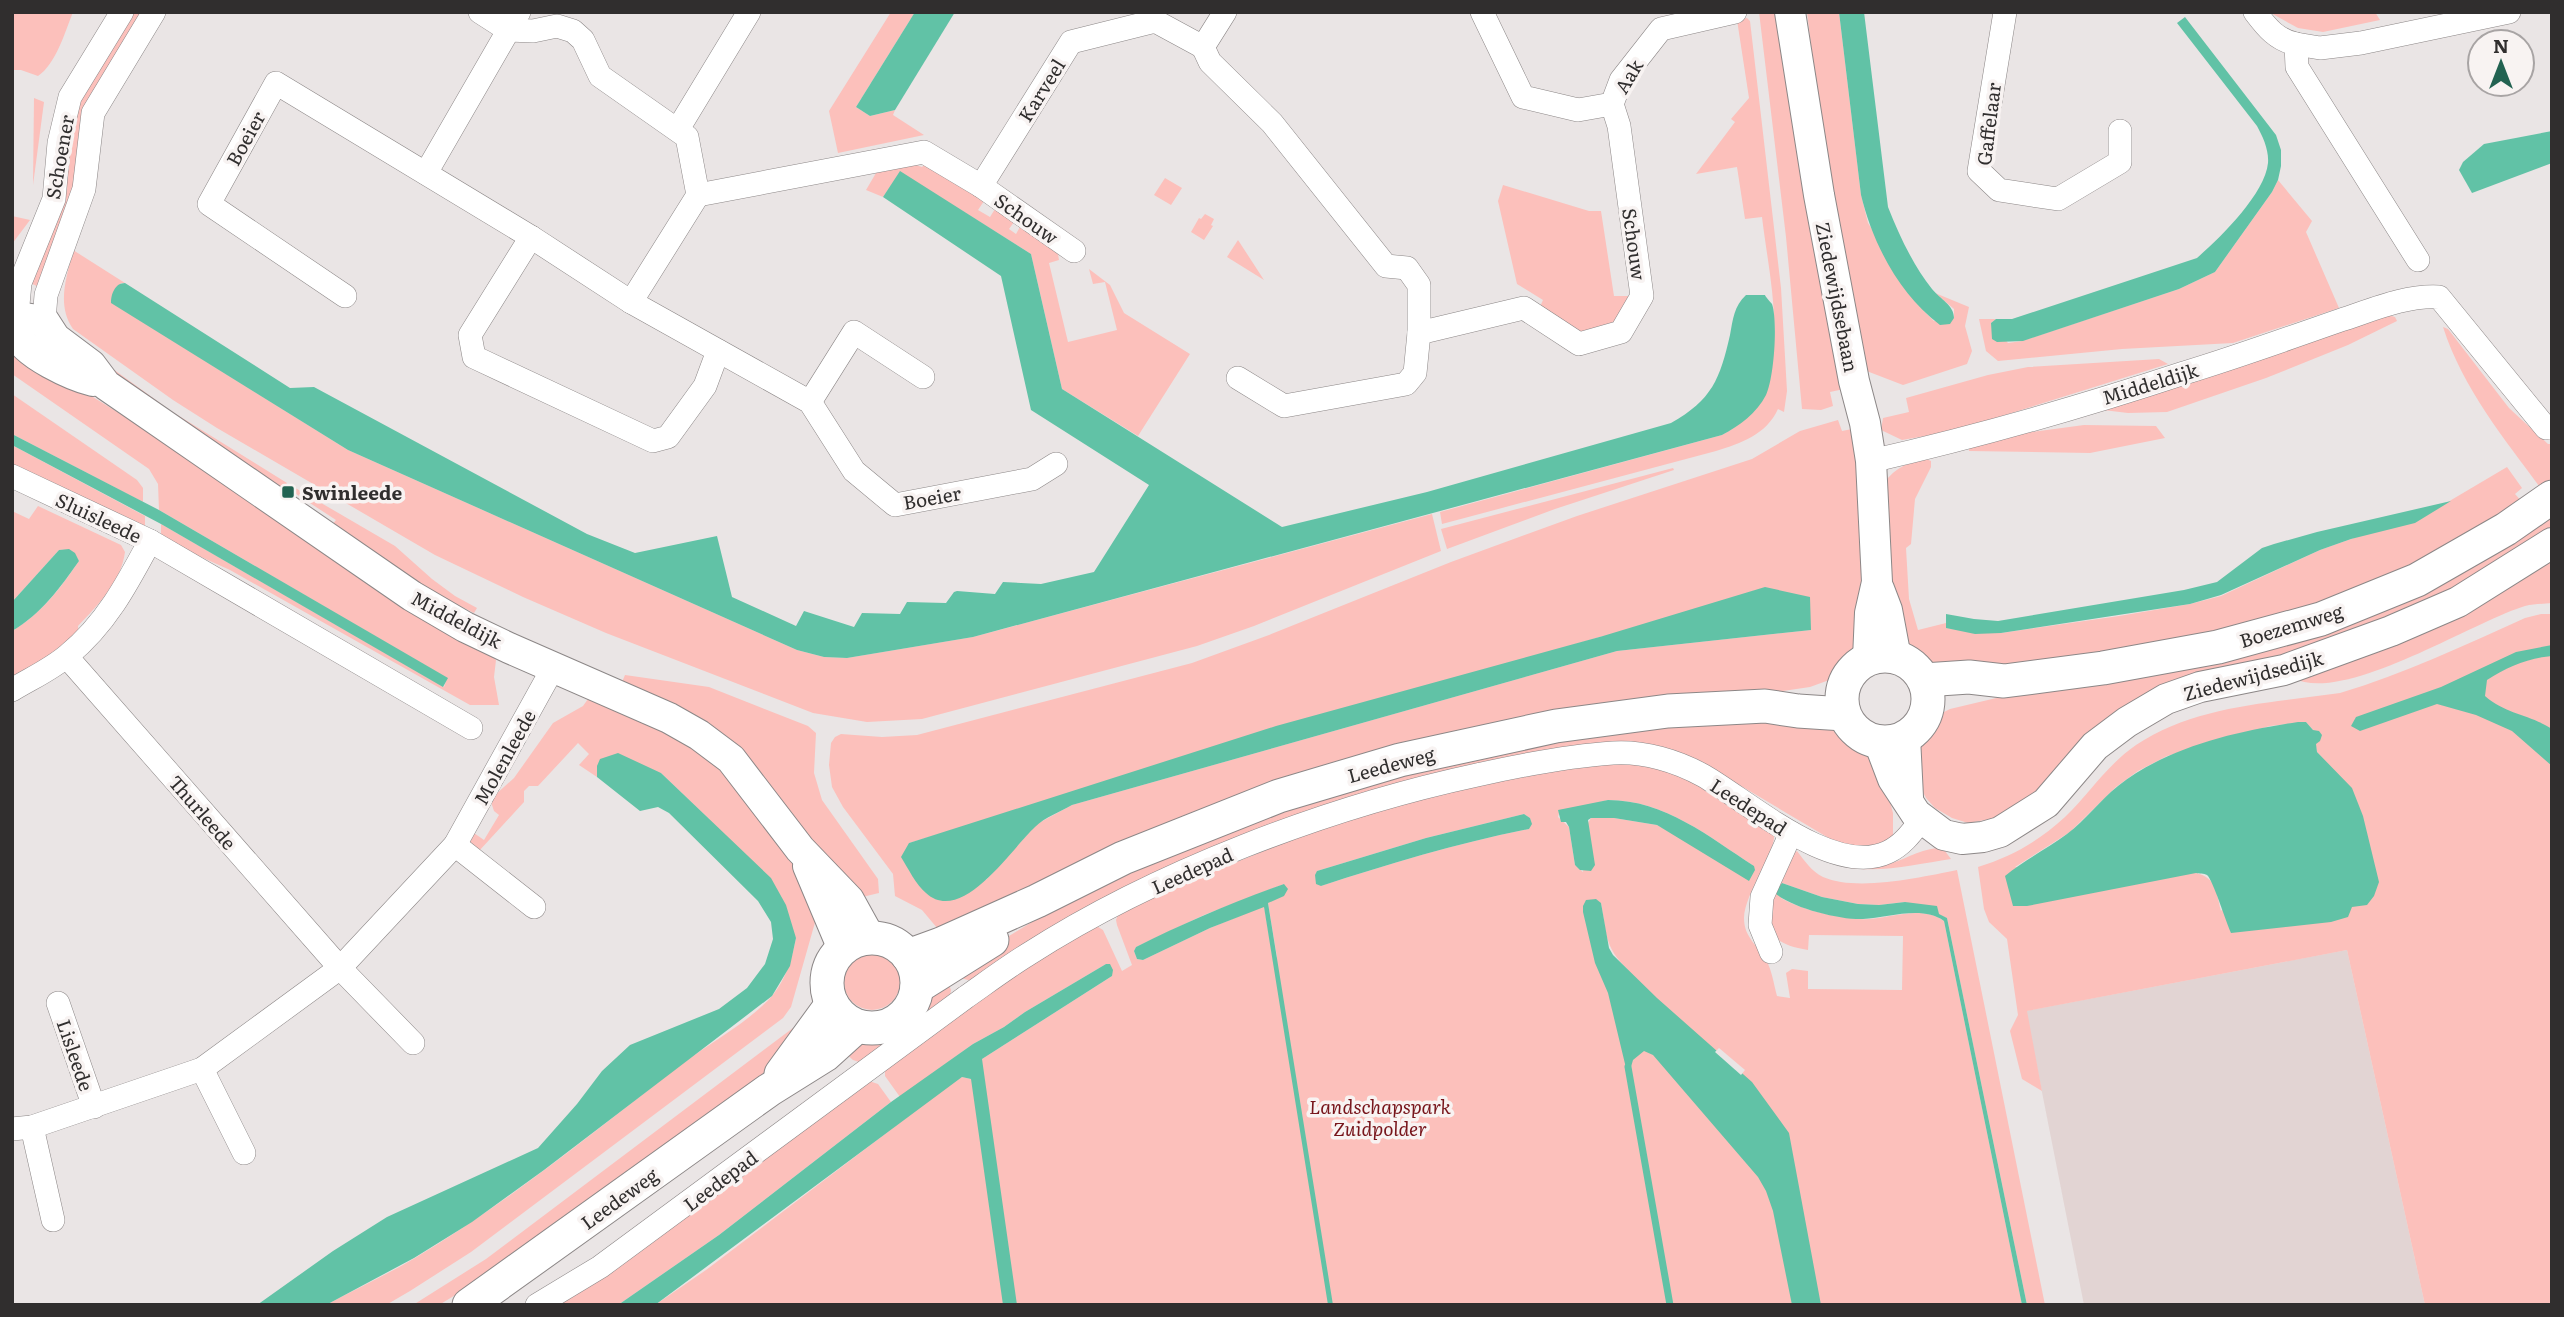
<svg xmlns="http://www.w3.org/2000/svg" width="2564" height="1317" viewBox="0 0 2564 1317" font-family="Literata,serif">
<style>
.built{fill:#e2d4d3}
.green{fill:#fcc0bb;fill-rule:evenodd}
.water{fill:#61c2a6}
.pier{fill:#eae5e5}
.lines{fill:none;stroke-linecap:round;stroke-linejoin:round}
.stream{stroke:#61c2a6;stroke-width:7}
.minor-casing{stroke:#8c8787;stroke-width:24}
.tertiary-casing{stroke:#8c8787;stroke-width:32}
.secondary-casing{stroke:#8c8787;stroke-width:35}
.minor{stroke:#fff;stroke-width:23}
.tertiary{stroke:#fff;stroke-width:30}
.secondary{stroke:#fff;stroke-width:33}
.poi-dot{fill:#226251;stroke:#f8f3f2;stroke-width:2.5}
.labels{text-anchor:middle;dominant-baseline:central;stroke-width:7;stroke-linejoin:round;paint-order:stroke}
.street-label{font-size:19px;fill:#302e2e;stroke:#f8f3f2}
.poi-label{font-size:19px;font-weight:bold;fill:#302e2e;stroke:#f8f3f2;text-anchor:start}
.park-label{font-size:19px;font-style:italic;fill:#77151b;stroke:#f8f3f2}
</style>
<rect width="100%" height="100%" fill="#eae5e5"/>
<!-- built -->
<path class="built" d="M2347,950L2425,1305H2084L2026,1011Z"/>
<!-- green -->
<g class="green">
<path d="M12,12H73C65,32 56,64 38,76L21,70H12Z"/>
<path d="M130,12H145L78,176L39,287L28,282L72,116Z"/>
<path d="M891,12H915L856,107L870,116L895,110L893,115L924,135L838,153L829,111Z"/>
<path d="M1759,12H1781L1844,389L1830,392L1833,406L1821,410L1802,409L1786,237Z"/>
<path d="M1807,12H1839L1861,195L1868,223L1924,311L1934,321L1954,318V309L1935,293L1969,307L1965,326L1972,351L1967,364L1903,385L1864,370L1828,188Z"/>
<path d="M2269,12H2375L2380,20L2323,32L2298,28Z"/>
<path d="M1747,18L1750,21L1781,288L1787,391L1784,412L1778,409C1766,435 1741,443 1716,451L1442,524L1440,512L1722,435C1800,395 1770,287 1762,217L1745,219L1737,167L1696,174L1735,122L1731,119L1749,98L1737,20Z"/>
<path d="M34,98L44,102L33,185Z"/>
<path d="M913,164L922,167L925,164L984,201L978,210L990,217L995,209L1014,222L1009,229L1016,234L1021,225L1057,248L1059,260L1049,263L1068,342L1117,330L1105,282L1093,284L1089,269L1110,285L1124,313L1190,354L1138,436L1062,389L1031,254L900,172L883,197L866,190L876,173Z"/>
<path d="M1165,178L1182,188L1171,205L1154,195Z"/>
<path d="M2278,180L2312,221L2306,232L2339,308L2233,343L2122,349L1998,361L1986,351L1979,319H1996L1991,323L2008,343L2022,341L2179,289L2215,272L2272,192Z"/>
<path d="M1503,185L1589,211H1601L1614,296H1631L1614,324L1579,333L1539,309L1543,300L1517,284L1498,201Z"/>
<path d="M1205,214L1214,219L1211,225L1213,226L1204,240L1191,232L1199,218L1201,219Z"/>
<path d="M12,216L30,220L12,244Z"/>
<path d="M1238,240L1264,280L1227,257Z"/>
<path d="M73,250L125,283H121L112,303L348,450L797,650L824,657L847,658L973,637L1432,514L1441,551L1254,626L1197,646L922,719L867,722L813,713L606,633L523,597L435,555L217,428L173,400L73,329C56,304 67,277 73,250Z"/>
<path d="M56,313L73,340L171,411L287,483L281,492L68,341L58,329Z"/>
<path d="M2384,314L2395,317L2397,321L2348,345L2266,378L2167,412L2128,413L2103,410Z"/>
<path d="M2443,327L2448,329L2509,408L2548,444H2552V483L2542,490C2504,438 2463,389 2443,327Z"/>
<path d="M12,347L182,452L472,642L496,660L494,677L499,705H470L230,570L161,539V524L444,687L447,678L159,510L158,484L149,469L12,374Z"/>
<path d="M2159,359L2168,364L1954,431L1902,440L1881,430L1883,418L1909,412L1906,398L1988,375L2028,367Z"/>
<path d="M12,394L137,480L143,488V502L12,434Z"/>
<path d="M1838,420L1842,431L1852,429L1862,514L1860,646L1843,675L1810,687L1438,743L943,935L922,910L895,896L893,874L843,807L832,787L829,765L831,743L835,737L841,734L882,737L917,735L1192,663L1269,635L1451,562L1577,516L1752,459L1800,431ZM1811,630L1617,651L1072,805L1037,824L986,880L909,843L1603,636Z"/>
<path d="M2084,425L2156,426L2165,438L2090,453L1969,451V448L2010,435Z"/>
<path d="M12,445L145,516V528L12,465Z"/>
<path d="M1926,459L1931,461V467L1915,499L1911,544L1906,548L1909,599L1918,630L1946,623V628L2001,633L2119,616L2190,604L2221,596L2320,550L2436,509L2507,467L2522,488L2515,494L2523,503L2389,578L2312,608L2230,632L2004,669L1925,666L1909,652L1889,572L1884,483C1896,467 1907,463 1926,459Z"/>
<path d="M1673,468L1674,470L1555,509L1447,549L1441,529Z"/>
<path d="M292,486L395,546L432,579L455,596L477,608L474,613L434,593L331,526L336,520L290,490Z"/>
<path d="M38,506L121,545L125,552C121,582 98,605 78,626L79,636L66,649L12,678V631C41,614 60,589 79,561C74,551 70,549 59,550L12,602V511L29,519Z"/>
<path d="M2552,512V531L2485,571L2423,604L2285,657L2188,680L2027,801L1996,818L1968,823L1952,818L1935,808L1926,798L1918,782L1919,740L1938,715L1950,709L2030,690L2203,663Z"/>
<path d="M2552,556V603C2543,604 2534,604 2525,606C2472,622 2343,705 2293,678Z"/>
<path d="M2541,614H2552V1305H2425L2347,950L2027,1011L2042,1091L2022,1079L2010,1031L2018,1015L2007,939L1989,922L1984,909L1978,867C2011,857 2039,841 2065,817C2089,794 2107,765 2136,745C2196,705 2271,703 2340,693C2404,674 2465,645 2525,618ZM2306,722L2313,730L2317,752L2333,770L2221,911C2216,892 2217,878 2196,873L2015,867L2070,832L2116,787L2138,771L2167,756L2270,726Z"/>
<path d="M625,675L709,687L808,726L816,733L814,773L822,800L878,879L879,893L858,898L809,840L622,682Z"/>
<path d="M588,699L654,722L731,775L767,823L805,880L816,919L791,1007L783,1018L471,1252L410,1291L386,1305H326C356,1289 386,1275 415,1258C507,1203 590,1135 674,1070C704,1046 746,1025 772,996C786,979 792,959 796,938L709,819L661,773L597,766V777L579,765L589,754L578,743L538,786H529L524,791V802L479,851L467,840L471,831L484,840L499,815L494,811L491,802L494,796L514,778L553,723L583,706Z"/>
<path d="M1738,719L1837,727L1849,741L1868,753L1886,787L1893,813V838L1854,853L1709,767L1611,747L1373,793L971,981L961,978L973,963L1009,936L1063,903L1200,840L1363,783L1541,741Z"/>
<path d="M1605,762L1642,763L1676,772L1774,832C1777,854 1745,891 1744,918C1744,938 1758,945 1766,960C1772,970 1774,985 1777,996L1790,998L1786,973L1792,969L1808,971V989L1902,990L1903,936L1809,935L1808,950C1764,943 1765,926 1776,888C1782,871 1782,862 1797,851C1804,860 1812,872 1823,877C1857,892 1922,877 1957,870L2045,1305H2027L1947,918L1905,902L1879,905L1858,904L1822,897L1782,883L1781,898C1802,910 1835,917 1859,919C1886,921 1920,903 1944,921L2022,1305H655L706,1270L956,1080L962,1077L971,1079L982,1059L1112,976L1106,964L1025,1012L1004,1027L973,1044L900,1097L885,1076V1069L962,1010L1095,925L1103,930L1122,971L1132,965L1117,925L1116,920L1119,912L1204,875L1319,829L1420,797L1554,769ZM1608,800C1665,800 1709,837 1754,866L1688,842L1657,825L1614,818H1591L1588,823L1583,872L1575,865L1569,827L1558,817L1559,813ZM1524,814L1530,818L1531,824L1529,829C1458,843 1389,864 1321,886L1317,871L1426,838ZM1284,884L1268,903L1277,957L1273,959L1264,906L1210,928L1143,960L1137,959L1134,951L1136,947L1204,915ZM1601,903C1607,935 1604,946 1628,970L1595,963Z"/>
<path d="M1937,848L1945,851L1951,859C1909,865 1858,880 1820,857C1840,860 1864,869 1885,865C1903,861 1917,850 1937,848Z"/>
<circle cx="872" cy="982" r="28"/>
<path d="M947,980L951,990L950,996L859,1062L853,1060L842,1050L867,1037L890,1034L906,1025L917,1013L925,998Z"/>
<path d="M793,1028L803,1032L768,1069L736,1097L493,1272L439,1305H413L486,1259Z"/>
<path d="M869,1081L878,1084L891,1102L719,1235L618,1305H556Z"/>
</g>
<!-- water -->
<g class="water">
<path d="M915,12H955L895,110L870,116L856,107Z"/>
<path d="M1839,12H1864L1888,207C1899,235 1913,265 1932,289C1940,299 1954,305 1954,318L1950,324L1940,325C1899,294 1873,244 1861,195Z"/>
<path d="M2185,17L2276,135L2281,150V166L2278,180L2272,192L2215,272L2179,289L2023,341L1997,342L1992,339L1991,323L1996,319H2012L2197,258C2220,238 2265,194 2268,163C2269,150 2263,137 2257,126L2177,23Z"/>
<path d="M2552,131V163L2472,193L2459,170L2463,162L2484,144Z"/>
<path d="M900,171L1031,254L1062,389L1282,527L1427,492L1671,423C1712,400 1720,379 1730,335C1733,319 1734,306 1746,295H1765C1765,296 1771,303 1772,304C1778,321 1774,379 1766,395C1757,413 1739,426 1722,435L973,637L847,658L824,657L797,650L348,450L111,303C111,294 115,283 125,283L290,388L314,387L587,534L635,553L717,536L732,597L796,626L804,611L854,627L862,613L900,614L907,602L946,603L954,592L957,591L995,594L1003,582L1041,584L1094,572L1149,485L1031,410L1001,276L883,197Z"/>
<path d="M12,434L159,510L448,678L443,687L161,524L12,445Z"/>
<path d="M2451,501L2415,523L2351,539L2320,550L2221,595L2190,604L2001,633L1975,634L1946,628V614L1974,619L1998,621L2184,590L2217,582L2262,548L2274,544L2317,532Z"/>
<path d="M69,549L75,553L79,561C60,588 41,614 12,631V602L59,550Z"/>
<path d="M1765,587L1810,597L1811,630L1617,651L1072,805C1060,812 1045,817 1035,827C1012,848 962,926 926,893C916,885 908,868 901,857L909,843L1276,726L1603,636Z"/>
<path d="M2552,645V656C2528,658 2507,667 2487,680L2485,696C2507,715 2529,714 2552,729V766L2512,731L2476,715L2437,704L2360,731L2351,726L2356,717L2441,687L2516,652Z"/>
<path d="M2298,722H2306L2313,730L2319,731L2322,735L2320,741L2316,744L2317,752L2352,788L2363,816L2379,882L2374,896L2367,905L2352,907L2348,917L2331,922L2231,933C2226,922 2213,880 2207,875C2204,873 2199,874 2196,873L2027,906H2013L2005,876C2024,860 2047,849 2067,834C2086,820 2100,800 2118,786C2167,747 2237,731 2298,722Z"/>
<path d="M618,753L661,773L771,878L786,905L796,938L790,966L772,996L544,1170L472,1222L414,1258L326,1305H257L333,1251L387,1217L538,1148L577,1104L602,1071L630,1045L719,1009L747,988L765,964L773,939L771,922L758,901L669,813L658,807L640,811L597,777V766L600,759Z"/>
<path d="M1608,800C1665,800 1709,837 1754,866L1755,870L1749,881L1657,825L1614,818H1591L1588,820L1595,865L1591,871L1580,870L1575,865L1569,827L1566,822H1561L1558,810Z"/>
<path d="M1524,814L1530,818L1532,824L1529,829C1458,843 1389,864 1321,886L1316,884L1315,875L1317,871L1426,838Z"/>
<path d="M1782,883L1822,897L1858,904L1879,905L1905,902L1937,906L1939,914L1947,918L2027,1305H2022L1944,921C1922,905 1888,918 1863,919C1841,920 1792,908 1775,893Z"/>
<path d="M1284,884L1288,889L1284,896L1268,903L1333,1305H1328L1264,907L1210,928L1143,960L1137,959L1134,951L1136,947C1184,923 1233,902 1284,884Z"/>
<path d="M1596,899L1601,903L1609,948L1613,955L1657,998L1752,1082L1789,1133L1821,1305H1792L1773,1211L1766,1191L1758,1177L1653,1055L1644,1051L1633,1060L1631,1067L1626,1068L1608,993L1595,963L1583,912V906L1586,900Z"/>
<path d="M1106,964H1110L1113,970L1112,976L982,1059L1017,1305H1003L971,1079L962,1077L655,1305H618L719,1235L891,1102L973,1044L1004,1027L1025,1012Z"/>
</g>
<!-- pier -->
<path class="pier" d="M1719,1048L1745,1070L1741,1075L1715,1052Z"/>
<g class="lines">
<!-- stream -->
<path class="stream" d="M1628,1067L1670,1305"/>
<!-- minor casing -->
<g class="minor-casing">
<g id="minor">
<path d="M1482,12L1523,97L1578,110L1612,104L1621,80L1661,29L1735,12"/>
<path d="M2005,12L1979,171L1999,190L2058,199L2120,162V131"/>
<path d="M2255,12C2267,28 2277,40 2296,44L2297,67L2418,260"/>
<path d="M2296,44L2320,48L2361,43L2509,12"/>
<path d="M1203,47L1210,62L1272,123L1386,266L1407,268L1419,285V333"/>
<path d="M1203,47L1225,12"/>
<path d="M678,129L749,12"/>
<path d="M426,173L519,12"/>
<path d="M981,186L1071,42L1155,21L1203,47"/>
<path d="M698,195L924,152L981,186L1074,251"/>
<path d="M531,237L470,335L474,357L653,441L668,437L705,386L718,351"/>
<path d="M345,296L209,204L276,83L531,237L631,302L698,195L687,137L600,76L583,40L573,31L557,26L533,31L508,30L480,12"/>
<path d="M631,302L810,402L854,471L895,505L1032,479L1056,464"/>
<path d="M17,316L20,283L54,199L59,143L70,97L122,12"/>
<path d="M44,321L46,295L84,189L93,113L154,12"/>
<path d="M1238,378L1284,406L1406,384L1415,373L1419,333L1524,308L1579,344L1621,332L1642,296L1619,126L1612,104"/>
<path d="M810,402L854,332L923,377"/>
<path d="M1871,461C1976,437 2081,407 2184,373C2237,357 2289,338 2341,320C2372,310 2406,295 2439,297L2546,428"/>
<path d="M12,476L150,541C127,584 106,624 68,655C52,669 30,679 12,690"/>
<path d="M150,541L471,728"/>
<path d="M67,657L340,968L413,1043"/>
<path d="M455,845L534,907"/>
<path d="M1771,952L1760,925L1762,897L1791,833"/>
<path d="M58,1003L94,1107"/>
<path d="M202,1069L244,1153"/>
<path d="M32,1127L53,1220"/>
<path d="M12,1129L32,1127L202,1069L340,968L455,845L553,668"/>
<path d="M537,1305L600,1267L966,997C986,983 1006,968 1027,955C1156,872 1328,807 1477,775C1522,765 1567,756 1613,753C1644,751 1677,761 1704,776C1749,802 1834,878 1888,852C1903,845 1912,832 1922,819"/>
</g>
</g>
<!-- tertiary casing -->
<g class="tertiary-casing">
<g id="tertiary">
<path d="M1790,12L1819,195L1854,381L1865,423L1871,461L1877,582L1870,613L1868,659"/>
<path d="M12,316L44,321L55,338L91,365L106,385L412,596L465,627L509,648L669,718L699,735L731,759L800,849L849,900L870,938"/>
<path d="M17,316C17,321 16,329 17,334C24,354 73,376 93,381"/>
<path d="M1879,589L1887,610L1896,658"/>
<path d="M1905,737L1908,797"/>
<path d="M1879,742L1893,779L1916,814L1944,835L1962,839L1983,837L2000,832L2046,803L2095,746L2127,722L2166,699L2200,687L2284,670L2391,631L2458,602L2552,543"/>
<path d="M808,866L843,949"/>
</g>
</g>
<!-- secondary casing -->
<g class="secondary-casing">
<g id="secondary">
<circle cx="1885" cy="699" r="43"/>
<path d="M1924,680L1969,677L2004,681L2103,668L2218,647L2321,619L2417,580L2506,529L2552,497"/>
<circle cx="872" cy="983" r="45"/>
<path d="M908,956L941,944L1037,901L1123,858L1279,796L1400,760L1556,726L1668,711L1765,706L1798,711L1844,714"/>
<path d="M917,987L992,940"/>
<path d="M781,1074L832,1004"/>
<path d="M469,1305L769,1090L825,1055L857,1026"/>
</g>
</g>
<!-- minor -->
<use href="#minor" class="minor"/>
<!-- tertiary -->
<use href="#tertiary" class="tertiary"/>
<!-- secondary -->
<use href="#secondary" class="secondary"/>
</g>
<!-- markers -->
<rect class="poi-dot" x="281" y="485" width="14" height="14" rx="3.5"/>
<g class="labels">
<!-- street labels -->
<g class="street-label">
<text transform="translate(1628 76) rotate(-59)">Aak</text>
<text transform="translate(1041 90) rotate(-58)">Karveel</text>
<text transform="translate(1988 124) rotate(-83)">Gaffelaar</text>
<text transform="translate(245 138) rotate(-61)">Boeier</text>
<text transform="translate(59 157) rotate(-80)">Schoener</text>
<text transform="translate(1027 218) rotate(35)">Schouw</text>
<text transform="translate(1635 244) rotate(82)">Schouw</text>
<text transform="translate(1838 297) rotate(79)">Ziedewijdsebaan</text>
<text transform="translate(2150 383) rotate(-17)">Middeldijk</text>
<text transform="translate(932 497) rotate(-10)">Boeier</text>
<text transform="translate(99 517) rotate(25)">Sluisleede</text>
<text transform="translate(457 619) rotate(28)">Middeldijk</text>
<text transform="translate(2291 625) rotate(-17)">Boezemweg</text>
<text transform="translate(2253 675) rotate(-15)">Ziedewijdsedijk</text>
<text transform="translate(504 757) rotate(-61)">Molenleede</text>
<text transform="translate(1391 764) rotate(-15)">Leedeweg</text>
<text transform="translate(1749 806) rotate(33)">Leedepad</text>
<text transform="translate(203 812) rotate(49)">Thurleede</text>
<text transform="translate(1192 870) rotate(-24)">Leedepad</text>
<text transform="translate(76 1055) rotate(71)">Lisleede</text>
<text transform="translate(720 1180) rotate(-37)">Leedepad</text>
<text transform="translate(619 1198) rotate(-36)">Leedeweg</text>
</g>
<!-- poi labels -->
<g class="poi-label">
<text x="302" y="492">Swinleede</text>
</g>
<!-- park labels -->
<g class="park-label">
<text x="1380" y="1106">Landschapspark<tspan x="1380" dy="22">Zuidpolder</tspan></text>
</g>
</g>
<!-- border -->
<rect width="2564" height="1317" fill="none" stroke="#302e2e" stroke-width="28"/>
<!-- north arrow -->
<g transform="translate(2501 63)"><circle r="33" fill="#f8f3f2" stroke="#a8a4a4" stroke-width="2"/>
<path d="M0-5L12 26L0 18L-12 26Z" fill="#226251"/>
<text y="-10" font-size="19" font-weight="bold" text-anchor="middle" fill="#302e2e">N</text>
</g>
</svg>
